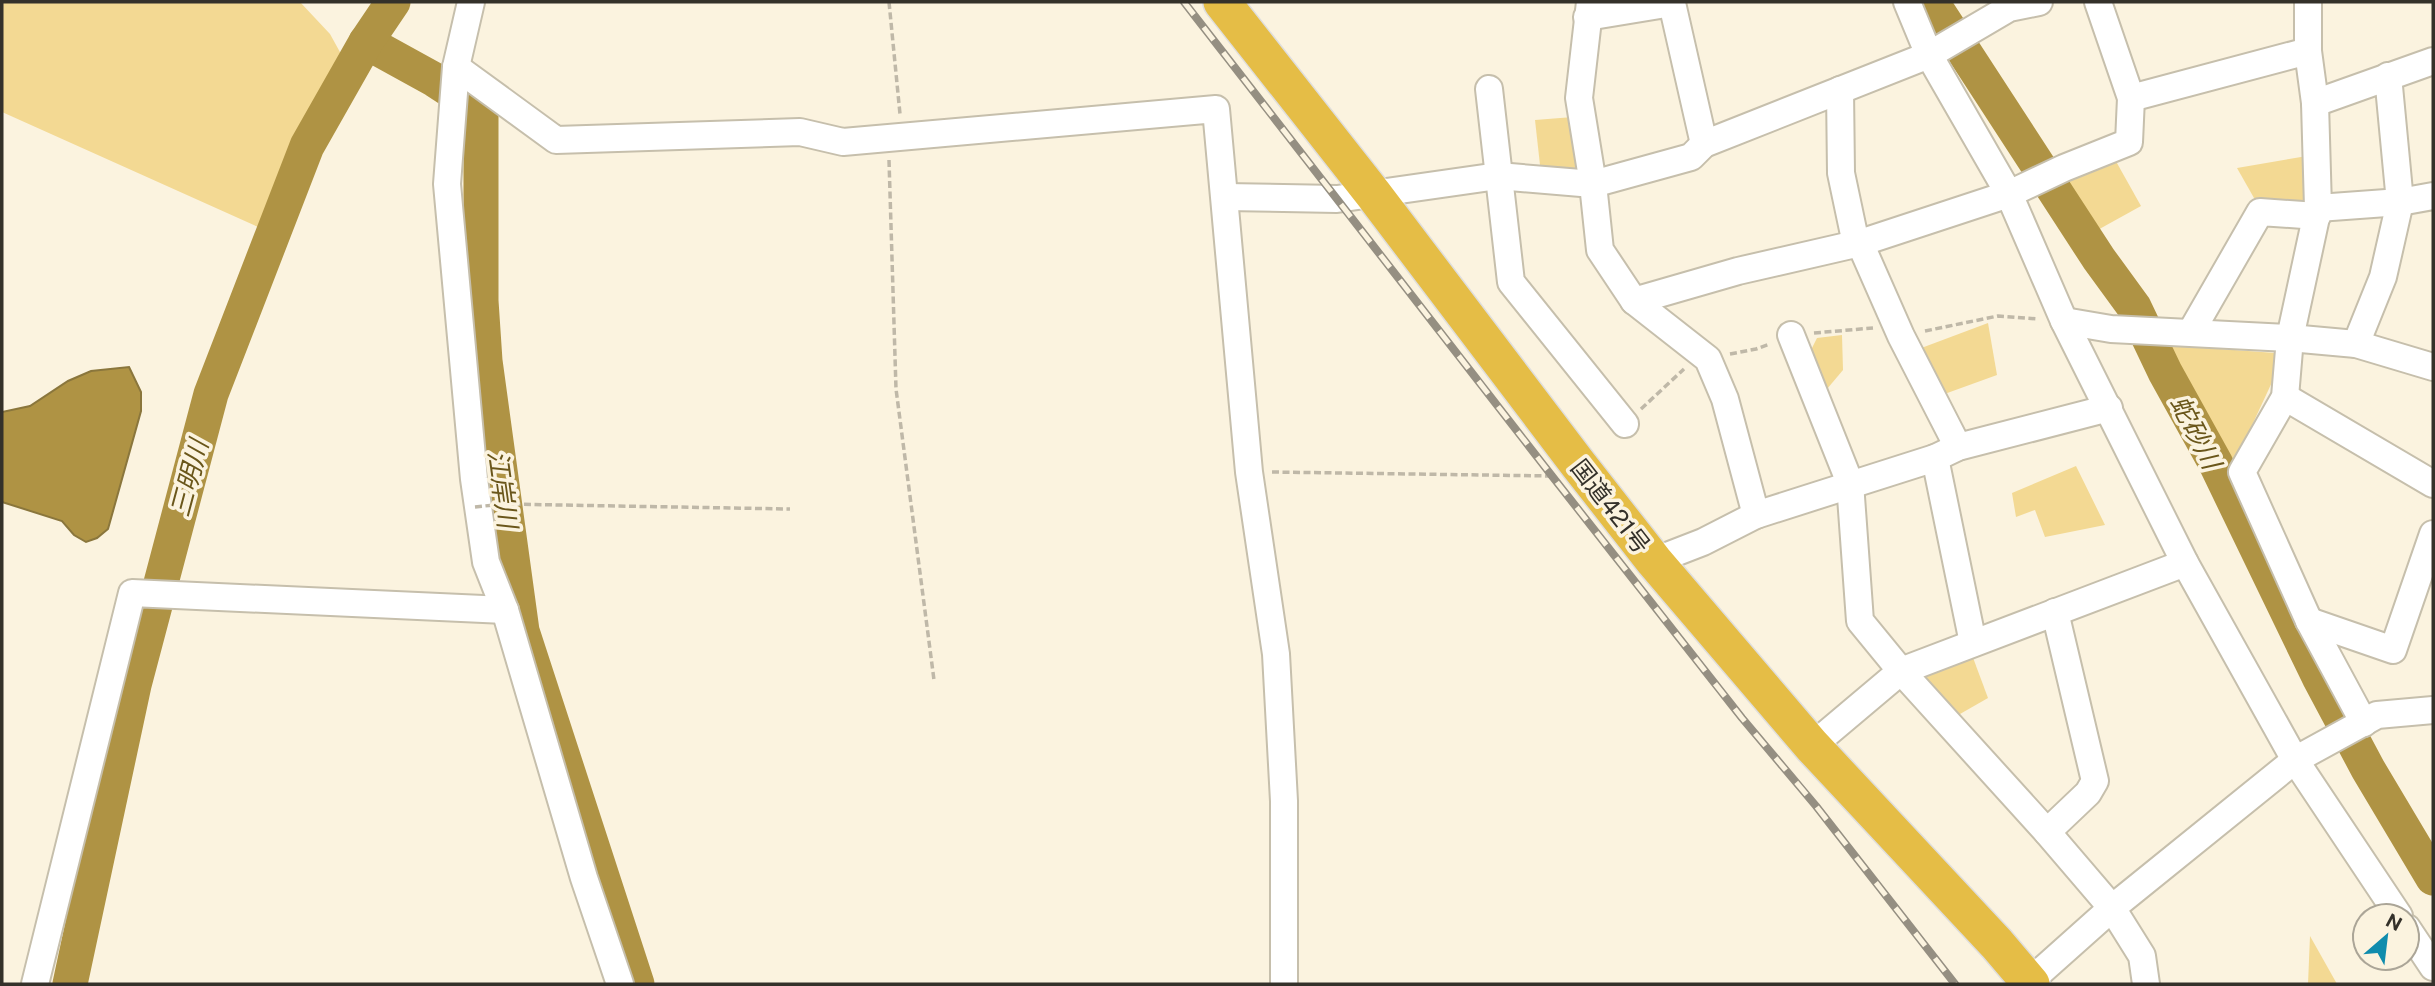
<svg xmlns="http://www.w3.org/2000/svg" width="2435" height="986" viewBox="0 0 2435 986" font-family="'Public Sans','Noto Sans JP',sans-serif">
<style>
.green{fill:#f3d993}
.water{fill:#af9344;stroke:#8a763c;stroke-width:2}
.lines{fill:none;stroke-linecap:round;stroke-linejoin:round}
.river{stroke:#af9344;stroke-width:35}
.minor-casing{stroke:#c6bfac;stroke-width:30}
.highway-casing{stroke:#dfdedd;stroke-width:40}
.path{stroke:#bfb8a8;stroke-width:3.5;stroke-dasharray:7 3.5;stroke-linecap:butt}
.minor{stroke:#fff;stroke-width:26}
.highway{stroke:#e5bd46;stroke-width:37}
.rail-casing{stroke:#958f82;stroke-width:8}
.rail{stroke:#fbf3df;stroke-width:5;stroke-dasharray:16;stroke-linecap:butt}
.path-bridge{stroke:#bfb8a8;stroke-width:3.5;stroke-dasharray:7 3.5;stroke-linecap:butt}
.labels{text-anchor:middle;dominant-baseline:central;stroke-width:7;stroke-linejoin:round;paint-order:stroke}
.street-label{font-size:24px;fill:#34312a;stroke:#fbf3df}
.water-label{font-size:26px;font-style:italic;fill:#6a561a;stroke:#fbf3df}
</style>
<rect width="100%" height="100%" fill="#fbf3df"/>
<!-- green -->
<g class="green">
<path d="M2,2H300L330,34L346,63L300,145L267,231L2,112Z"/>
<path d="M1573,117L1582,167L1571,177L1541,174L1535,120Z"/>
<path d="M2113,156L2141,206L2094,232L2066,182Z"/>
<path d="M2307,156V203L2258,205L2237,168Z"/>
<path d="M1988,323L1997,375L1939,396L1916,350Z"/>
<path d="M1842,335L1843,370L1827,389L1811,350L1817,338Z"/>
<path d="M2166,345L2275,353L2280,365L2234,464Z"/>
<path d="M2076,466L2105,525L2045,537L2035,510L2016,517L2012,493Z"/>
<path d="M1972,655L1988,698L1953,718L1923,685L1926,672Z"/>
<path d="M2310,936L2337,984H2308Z"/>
</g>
<!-- water -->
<path class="water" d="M129,367L141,392V411L108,529L97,538L86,542L74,535L62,521L2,502V412L30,406L68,381L91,371Z"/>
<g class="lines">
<!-- river -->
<g class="river">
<path d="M1935,2L1937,10L2099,259L2134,307L2165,372L2216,464L2319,677L2368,769L2433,878"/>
<path d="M366,42L435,80L481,110V301L485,361L522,631L637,984"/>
<path d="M70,984L134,685L211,394L307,146L366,42L393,2"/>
</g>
<!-- minor casing -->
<g class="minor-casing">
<g id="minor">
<path d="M471,2L456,67L447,184L474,479L486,562L505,610L584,878L620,984"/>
<path d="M1590,2L1579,98L1593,184L1600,250L1634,301L1708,359L1725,399L1756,515"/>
<path d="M1907,2L1929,55L2009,194L2064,321L2185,563L2295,760L2399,916"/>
<path d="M2308,2V51L2315,103L2318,208L2290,338L2285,397L2242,472L2309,621L2364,723"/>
<path d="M1587,17L1672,3L1704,144"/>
<path d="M456,67L556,140L800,132L843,142L1216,109L1249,472L1276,654L1284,801V984"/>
<path d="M1489,89L1511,282L1625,424"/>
<path d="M1840,90L1841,173L1856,244"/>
<path d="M2131,98L2308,51"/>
<path d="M2315,103L2433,61"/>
<path d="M1225,197L1337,199L1498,176L1593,184L1691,157L1704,144L1929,55L2009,8L2039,2"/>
<path d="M2318,208L2400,202L2433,196"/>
<path d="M1860,243L1901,336L1958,447"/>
<path d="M1634,301L1738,271L1860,243L2009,194L2064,168L2129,142L2131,98L2098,2"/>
<path d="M2064,321L2111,329L2290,338L2356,344L2433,367"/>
<path d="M2191,332L2260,212L2317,216"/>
<path d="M1791,335L1850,483L1860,621L1901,671L2047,832L2112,908L2142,956L2146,984"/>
<path d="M2356,344L2383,277L2400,202L2388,76"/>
<path d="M2285,397L2433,484"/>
<path d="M1935,458L1973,643"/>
<path d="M1654,561L1703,542L1756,515L1935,458L1958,447L2109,408"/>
<path d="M2309,621L2393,650L2433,534"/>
<path d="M1812,746L1901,671L2185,563"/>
<path d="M2047,832L2088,793L2095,781L2055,612"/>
<path d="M2407,928L2433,967"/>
<path d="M2029,982L2112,908L2295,760L2377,715L2433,710"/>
<path d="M35,984L132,593L505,610"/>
</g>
</g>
<!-- highway casing -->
<g class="highway-casing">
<path id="highway" d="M1222,2L1374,195L1578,464L1654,561L1812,746L1997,944L2031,984"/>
</g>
<!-- path -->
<g class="path">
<path d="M889,2L900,114"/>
<path d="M889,160L896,389L934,680"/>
<path d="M1925,331L1998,316L2038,319"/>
<path d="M1814,333L1873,328"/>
<path d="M1730,354L1756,349L1770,344"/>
<path d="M1641,409L1684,369"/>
<path d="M1272,472L1551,476"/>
<path d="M503,504L790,509"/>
</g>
<!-- minor -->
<use href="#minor" class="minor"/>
<!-- highway -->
<use href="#highway" class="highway"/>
<!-- rail casing -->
<g class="rail-casing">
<path id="rail" d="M1184,2L1552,476L1742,718L1816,806L1955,984"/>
</g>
<!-- rail -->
<use href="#rail" class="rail"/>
<!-- path-bridge -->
<path class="path-bridge" d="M475,507L503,504"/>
</g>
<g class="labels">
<!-- street labels -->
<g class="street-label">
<text transform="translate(1611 506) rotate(52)">国道421号</text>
</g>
<!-- water labels -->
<g class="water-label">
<text transform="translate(2196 432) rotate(63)">蛇砂川</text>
<text transform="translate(189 478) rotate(-75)">三明川</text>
<text transform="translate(503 489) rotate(82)">江岸川</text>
</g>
</g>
<!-- border -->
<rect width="2435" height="986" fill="none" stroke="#34312a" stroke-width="7"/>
<!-- north arrow -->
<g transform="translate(2386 937) rotate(28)"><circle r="33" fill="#fbf3df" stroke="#aba597" stroke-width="2"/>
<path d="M0-5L12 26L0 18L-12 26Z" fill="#108cad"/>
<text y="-10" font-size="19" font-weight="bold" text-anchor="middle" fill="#34312a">N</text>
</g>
</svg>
